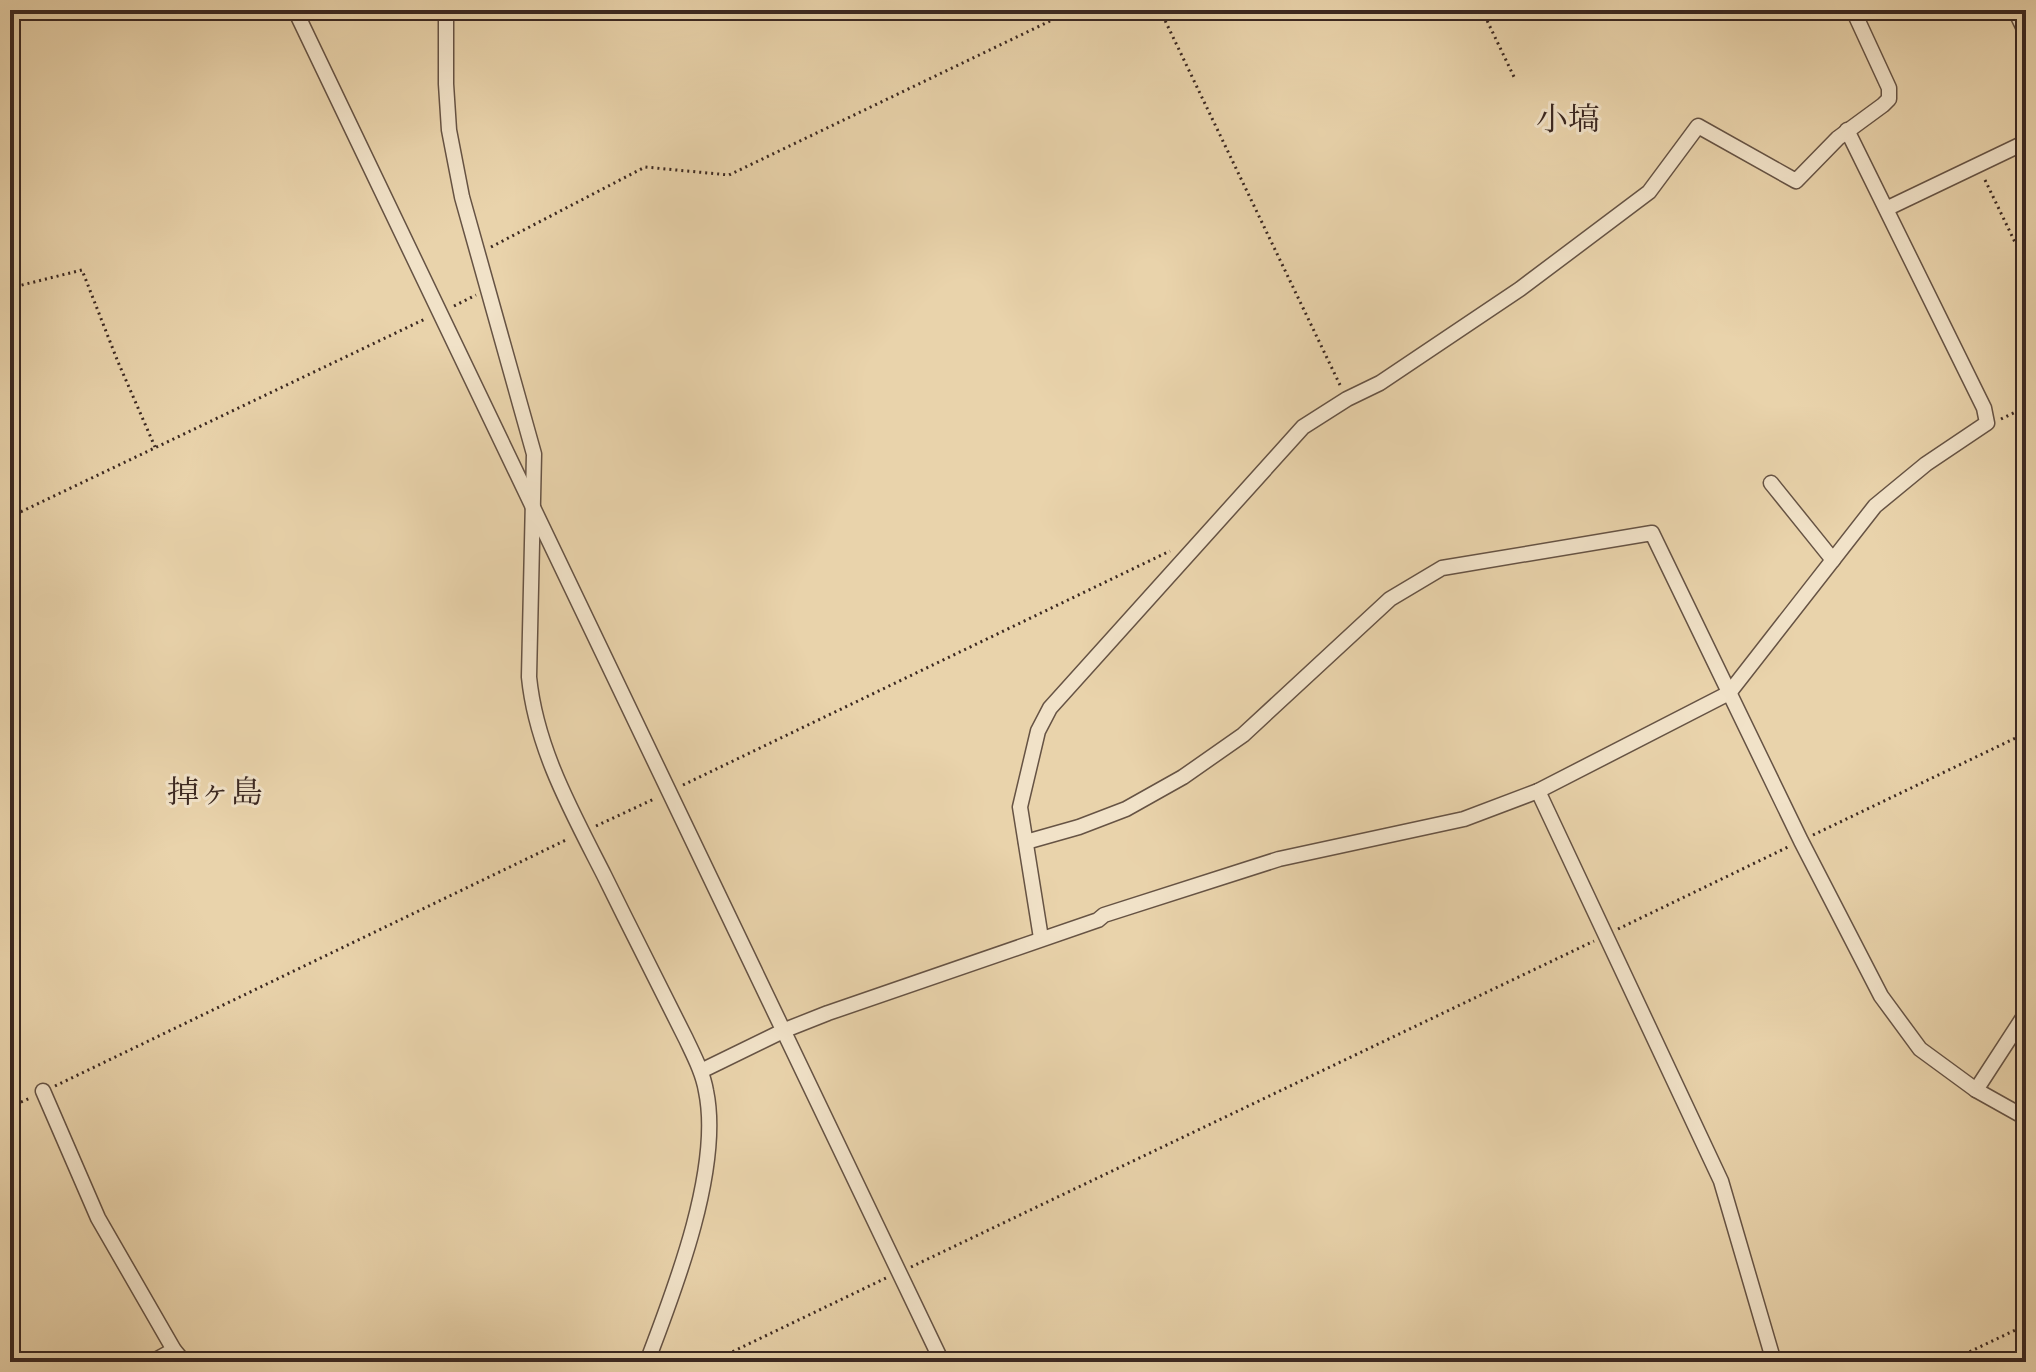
<svg xmlns="http://www.w3.org/2000/svg" width="2036" height="1372" viewBox="0 0 2036 1372" font-family="'IM FELL English','Noto Serif JP',serif">
<style>
.lines{fill:none;stroke-linecap:round;stroke-linejoin:round}
.minor-casing{stroke:#665344;stroke-width:17}
.path{stroke:#3b2821;stroke-width:3;stroke-dasharray:2 4;stroke-linecap:butt}
.minor{stroke:#f1e2c8;stroke-width:14}
.labels{text-anchor:middle;dominant-baseline:central;stroke-width:6;stroke-linejoin:round;paint-order:stroke}
.quarter-label{font-size:32px;fill:#3b2821;stroke:#f1e2c8}
</style>
<rect width="100%" height="100%" fill="#e9d3ab"/>
<filter id="stains"><feTurbulence type="fractalNoise" baseFrequency=".0025" numOctaves="4"/><feColorMatrix values="0 0 0 0 .2 0 0 0 0 .09 0 0 0 0 .02 0 0 0 .5 -.17"/></filter>
<radialGradient id="worn" r=".72"><stop offset=".6" stop-color="#630" stop-opacity="0"/><stop offset="1" stop-color="#630" stop-opacity=".3"/></radialGradient>
<g class="lines">
<!-- minor casing -->
<g class="minor-casing">
<g id="minor">
<path d="M295,10L942,1362"/>
<path d="M446,10V84L449,130L462,197L534,454L529,677C536,748 572,812 604,875C631,930 659,985 686,1039C694,1056 703,1073 706,1091C722,1168 675,1289 647,1362"/>
<path d="M2015,10L2026,33"/>
<path d="M1888,208L2026,142"/>
<path d="M1771,483L1833,560"/>
<path d="M1538,791L1721,1181L1774,1362"/>
<path d="M1026,842L1079,827L1126,809L1183,777L1243,735L1390,599L1442,568L1652,533L1801,841L1881,996L1920,1049L1976,1090L2026,1118"/>
<path d="M1041,938L1020,807L1038,731L1050,708L1303,427L1347,399L1380,383L1520,289L1649,192L1698,126L1796,181L1838,138L1883,105L1889,99V88L1853,10"/>
<path d="M701,1071L785,1030L828,1013L1098,920L1104,915L1279,859L1464,819L1538,791L1729,693L1875,506L1926,464L1987,423L1984,408L1847,130"/>
<path d="M1976,1090L2026,1013"/>
<path d="M43,1091L98,1218L174,1350L184,1362"/>
<path d="M152,1362L174,1350"/>
</g>
</g>
<!-- path -->
<g class="path">
<path d="M1160,10L1340,385"/>
<path d="M1482,10L1515,79"/>
<path d="M1985,180L2026,265"/>
<path d="M491,247L645,167L729,175L1073,10"/>
<path d="M10,288L82,270L118,362L155,447"/>
<path d="M454,306L476,295"/>
<path d="M2001,419L2026,407"/>
<path d="M10,517L425,319"/>
<path d="M683,785L1170,551"/>
<path d="M596,826L654,799"/>
<path d="M1813,835L2026,733"/>
<path d="M1618,929L1788,847"/>
<path d="M55,1086L568,839"/>
<path d="M10,1107L30,1098"/>
<path d="M911,1267L1594,941"/>
<path d="M711,1362L886,1278"/>
<path d="M1948,1362L2026,1325"/>
</g>
<!-- minor -->
<use href="#minor" class="minor"/>
</g>
<g class="labels">
<!-- quarter labels -->
<g class="quarter-label">
<text x="1568" y="121">小塙</text>
<text x="215" y="794">掉ヶ島</text>
</g>
</g>
<!-- margin -->
<rect width="2036" height="1372" fill="none" stroke="#e9d3ab" stroke-width="40"/>
<rect x="12" y="12" width="2012" height="1348" fill="none" stroke="#3b2821" stroke-width="4"/>
<rect x="20" y="20" width="1996" height="1332" fill="none" stroke="#3b2821" stroke-width="2"/>
<rect width="100%" height="100%" filter="url(#stains)"/>
<rect width="100%" height="100%" fill="url(#worn)"/>
</svg>
